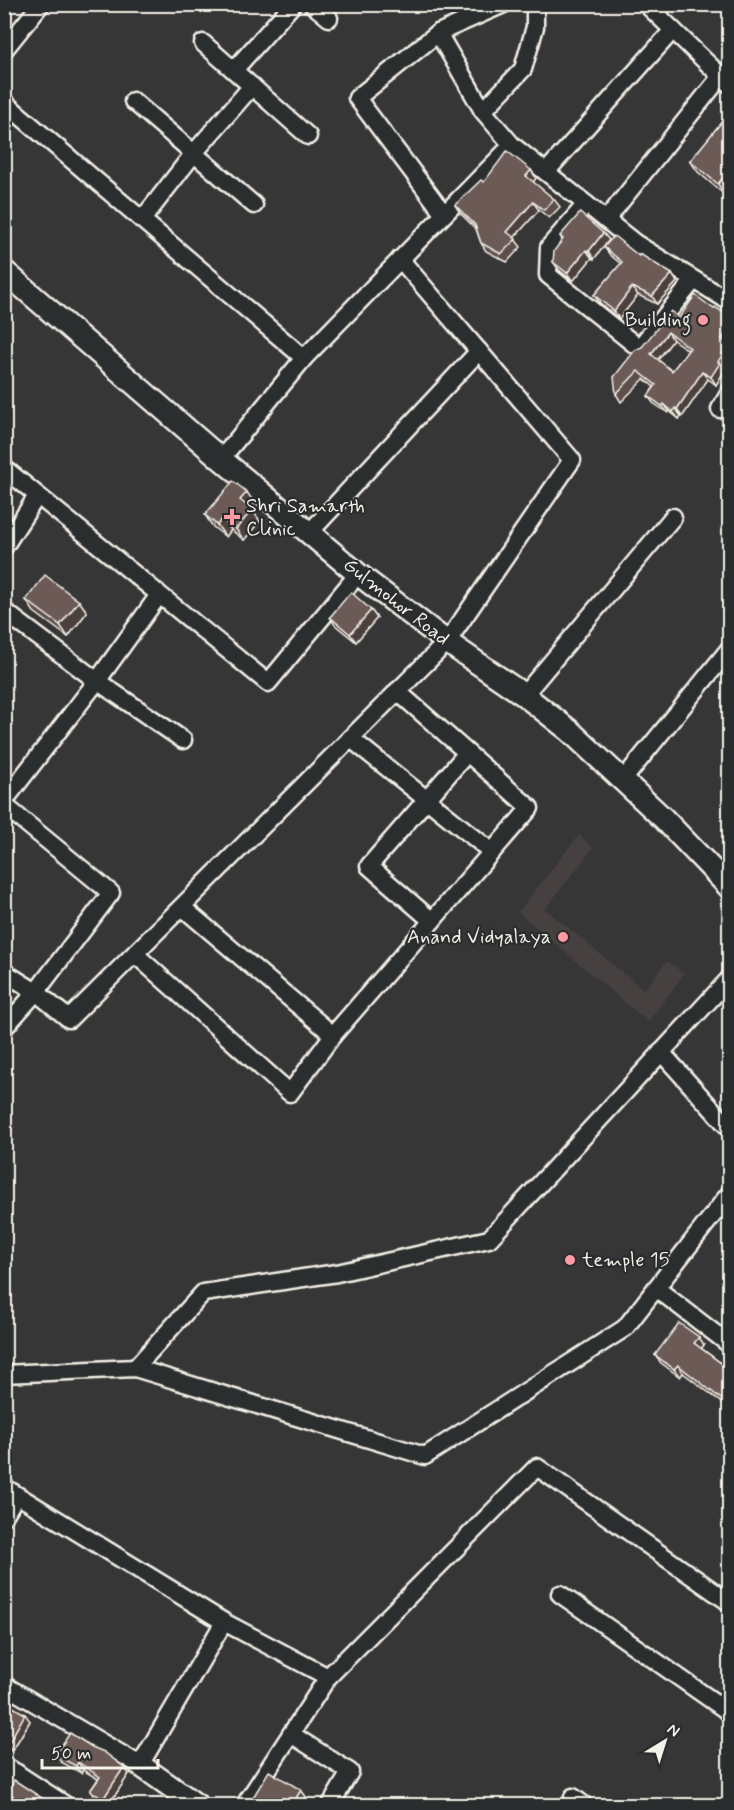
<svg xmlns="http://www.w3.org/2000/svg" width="734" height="1810" viewBox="0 0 734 1810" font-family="Mynerve,sans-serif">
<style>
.built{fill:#474140}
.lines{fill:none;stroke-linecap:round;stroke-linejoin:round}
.minor-casing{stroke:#f4f1e8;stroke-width:21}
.tertiary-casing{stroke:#f4f1e8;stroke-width:26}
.minor{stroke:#2a2d2e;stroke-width:16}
.tertiary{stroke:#2a2d2e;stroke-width:21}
.wall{fill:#5d4d4b;stroke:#f4f1e8;stroke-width:1.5;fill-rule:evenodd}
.shaded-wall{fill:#4c3f3d;stroke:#f4f1e8;stroke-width:1.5}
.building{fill:#6c5a57;stroke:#f4f1e8;stroke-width:1.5;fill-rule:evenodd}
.poi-dot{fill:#ff9aa2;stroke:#2a2d2e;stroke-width:2}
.labels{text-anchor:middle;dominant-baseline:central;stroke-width:4.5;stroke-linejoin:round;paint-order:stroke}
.poi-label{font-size:20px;fill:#f4f1e8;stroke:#2a2d2e;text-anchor:end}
.street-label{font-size:20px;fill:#f4f1e8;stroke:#2a2d2e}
</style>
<rect width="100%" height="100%" fill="#373636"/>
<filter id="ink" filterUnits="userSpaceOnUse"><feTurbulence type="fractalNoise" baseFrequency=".0167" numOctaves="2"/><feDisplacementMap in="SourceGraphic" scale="12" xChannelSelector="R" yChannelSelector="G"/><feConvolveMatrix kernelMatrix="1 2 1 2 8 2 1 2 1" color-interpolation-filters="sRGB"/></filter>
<g filter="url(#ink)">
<!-- built -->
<path class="built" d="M579,835L593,848L545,909L644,990L667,961L684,974L648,1022L518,912Z"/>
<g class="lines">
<!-- minor casing -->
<g class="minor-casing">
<g id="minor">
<path d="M312,4L329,18"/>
<path d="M646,4L729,84"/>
<path d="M438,33L483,111L523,69L535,27V4"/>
<path d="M203,43L308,136"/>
<path d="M4,50L41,4"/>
<path d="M234,70L293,4"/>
<path d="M133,101L254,205"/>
<path d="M4,102L304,358L221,459"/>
<path d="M483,111L512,145L635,243L730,302"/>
<path d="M546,172L673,30"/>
<path d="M586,204L549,247L548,275L639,348L694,280"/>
<path d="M444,214L357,98L438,33L504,4"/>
<path d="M142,220L194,153L252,86"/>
<path d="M606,220L721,76L730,72"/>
<path d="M304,358L512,145"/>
<path d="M720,409L730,392"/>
<path d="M4,468L268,683L358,574"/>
<path d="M309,533L479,351"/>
<path d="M4,547L37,496"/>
<path d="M4,611L97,681L183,740"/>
<path d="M524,695L673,517"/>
<path d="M350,738L492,852"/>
<path d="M623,780L730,648"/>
<path d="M4,801L97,681L159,595"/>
<path d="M4,805L111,893L36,992L4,1028"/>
<path d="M182,907L333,1035L530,808L397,691"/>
<path d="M432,921L369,866L467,753"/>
<path d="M135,954L290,1093L333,1035"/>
<path d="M4,972L36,992L69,1019L447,642L572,460L400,259"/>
<path d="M661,1052L730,1129"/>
<path d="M656,1288L730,1345"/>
<path d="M135,1368L203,1293L337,1273L489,1239L730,978"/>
<path d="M4,1374L135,1368L425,1456L625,1328L730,1193"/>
<path d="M4,1487L224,1622L140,1765L4,1685"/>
<path d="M4,1516L16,1496"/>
<path d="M560,1594L730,1713"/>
<path d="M224,1622L328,1677L244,1806"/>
<path d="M328,1677L537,1467L730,1603"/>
<path d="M291,1734L350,1772L330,1806"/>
<path d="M4,1765L67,1806"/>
<path d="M4,1792L17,1773"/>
<path d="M573,1797L585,1806"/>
</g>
</g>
<!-- tertiary casing -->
<g class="tertiary-casing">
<g id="tertiary">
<path d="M4,271L221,459L358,574L447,642L524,695L570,731L664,819L730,888"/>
<path d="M140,1765L198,1806"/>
</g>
</g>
<!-- minor -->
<use href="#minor" class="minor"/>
<!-- tertiary -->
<use href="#tertiary" class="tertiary"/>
</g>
<!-- wall -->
<g class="wall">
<path d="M724,119L726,196L698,172L690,161Z"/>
<path d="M531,170L536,178L533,182L554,199L560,207L549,218L539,210L514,238L521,247L507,262L486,251L481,243L476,229L460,213L455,205L484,182Z"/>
<path d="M603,233L609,240L594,259L592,258L573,281L559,270L553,262L562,240L560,236Z"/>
<path d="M604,247L639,256L672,274L677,282L657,304L638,295L619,319L600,303L594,295L621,264L610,255Z"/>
<path d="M679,318L725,370L716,385L708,379L682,417L681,416L679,419L669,411L668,413L653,403L648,396L654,387L644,379L621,402L616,394L642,347ZM673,340L688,350L672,371L658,360Z"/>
<path d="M255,504L251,509L260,521L244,540L231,530L226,537L213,527L205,515Z"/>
<path d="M26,600L79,601L87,612L68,637L34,612Z"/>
<path d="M371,610L377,618L356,642L335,625L330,617Z"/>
<path d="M704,1345L701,1348L729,1369V1408L683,1373L680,1377L661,1363L655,1355Z"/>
<path d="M4,1710L30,1721L12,1751L4,1747Z"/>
<path d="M55,1755L129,1774L108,1806H107L95,1798L90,1791L98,1779L83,1770L81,1773L61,1762Z"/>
<path d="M301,1790L309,1801L307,1806H257L252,1799Z"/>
<path d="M8,1793L47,1806L16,1802L14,1801Z"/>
</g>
<!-- shaded-wall -->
<g class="shaded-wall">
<path d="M729,169V191L726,196L718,184Z"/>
<path d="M531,170L536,178L532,184L526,176Z"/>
<path d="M533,202L539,210L512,240L507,232Z"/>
<path d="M603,233L609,240L594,259L589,251Z"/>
<path d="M586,250L592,258L573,281L567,273Z"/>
<path d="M672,274L677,282L657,304L652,296Z"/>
<path d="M632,287L638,295L619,319L614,311Z"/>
<path d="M729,329V359L724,368L725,370L716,385L711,377L722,339Z"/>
<path d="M668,332L673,340L656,362L651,354Z"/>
<path d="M702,372L708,379L682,417L677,409Z"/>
<path d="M664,404L669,411L668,413L662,406Z"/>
<path d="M675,408L681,416L679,419L673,412Z"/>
<path d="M247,492L255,504L248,512L240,500Z"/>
<path d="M252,510L260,521L244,540L236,529Z"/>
<path d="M223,518L231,530L226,537L217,525Z"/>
<path d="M79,601L87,612L68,637L60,625Z"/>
<path d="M371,610L377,618L356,642L350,634Z"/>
<path d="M699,1337L704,1345L699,1351L694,1343Z"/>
<path d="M678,1365L683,1373L680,1377L674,1369Z"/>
<path d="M25,1714L30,1721L12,1751L8,1744Z"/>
<path d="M78,1762L83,1770L81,1773L76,1766Z"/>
<path d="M124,1767L129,1774L108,1806H107L103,1799Z"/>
<path d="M301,1790L309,1801L307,1806H291Z"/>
<path d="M42,1798L47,1806H40L39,1804Z"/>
</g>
<!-- building -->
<g class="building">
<path d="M724,119L729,123V169L718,184L690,161Z"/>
<path d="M507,151L531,170L526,176L554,199L544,210L533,202L507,232L516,239L501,254L481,243L475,225L455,205L481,180L484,182Z"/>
<path d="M580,213L603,233L589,251L586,250L567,273L553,262L554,251L563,239L560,236Z"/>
<path d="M614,236L639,256L640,254L672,274L652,296L632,287L614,311L594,295L622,262L604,247Z"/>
<path d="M695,295L714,309L715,307L729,316V329L722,339L729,343L718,362L720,363L711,377L702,372L677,409L675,408L673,412L664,404L662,406L648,396L656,385L638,371L616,394L614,377L635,350L642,347L671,311L679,318ZM668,332L690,348L672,371L651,354Z"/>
<path d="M233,481L247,492L240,500L252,510L236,529L223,518L217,525L205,515Z"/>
<path d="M45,575L79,601L60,625L26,600Z"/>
<path d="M351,592L371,610L350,634L330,617Z"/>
<path d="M679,1323L699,1337L694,1343L729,1369V1405L678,1365L674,1369L655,1355Z"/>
<path d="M8,1704L25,1714L8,1744L4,1743V1710Z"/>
<path d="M70,1733L92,1747L104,1752L124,1767L103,1799L90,1791L100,1777L78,1762L76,1766L55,1755Z"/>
<path d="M269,1771L301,1790L291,1806H264L252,1799Z"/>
<path d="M14,1780L42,1798L39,1804L42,1806H14L18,1799L8,1793Z"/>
</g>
</g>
<!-- markers -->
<g class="poi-dot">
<circle cx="703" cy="320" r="6"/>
<path d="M229 508h6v6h6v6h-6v6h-6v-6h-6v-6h6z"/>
<circle cx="563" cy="937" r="6"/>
<circle cx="570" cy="1260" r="6"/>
</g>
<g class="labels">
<!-- poi labels -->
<g class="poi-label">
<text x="691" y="320">Building</text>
<text x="246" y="506" text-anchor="start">Shri Samarth<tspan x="246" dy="23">Clinic</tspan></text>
<text x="551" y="937">Anand Vidyalaya</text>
<text x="582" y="1260" text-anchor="start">temple 15</text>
</g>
<!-- street labels -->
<g class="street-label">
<text transform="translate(396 602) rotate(38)">Gulmohor Road</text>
</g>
</g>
<!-- margin -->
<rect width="734" height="1810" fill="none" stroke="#2a2d2e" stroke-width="24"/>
<rect x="12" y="12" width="710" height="1786" fill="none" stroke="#f4f1e8" stroke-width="2" filter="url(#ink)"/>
<!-- north arrow -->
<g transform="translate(665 1741) rotate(38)" stroke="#2a2d2e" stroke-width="4.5" paint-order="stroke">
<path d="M0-4.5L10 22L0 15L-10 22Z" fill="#f4f1e8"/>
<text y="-9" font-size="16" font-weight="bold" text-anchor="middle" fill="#f4f1e8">N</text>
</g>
<!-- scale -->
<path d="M42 1759v9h116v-9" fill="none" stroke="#f4f1e8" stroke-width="3"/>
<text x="51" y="1759" font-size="18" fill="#f4f1e8" stroke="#2a2d2e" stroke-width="4.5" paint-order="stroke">50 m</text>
</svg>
